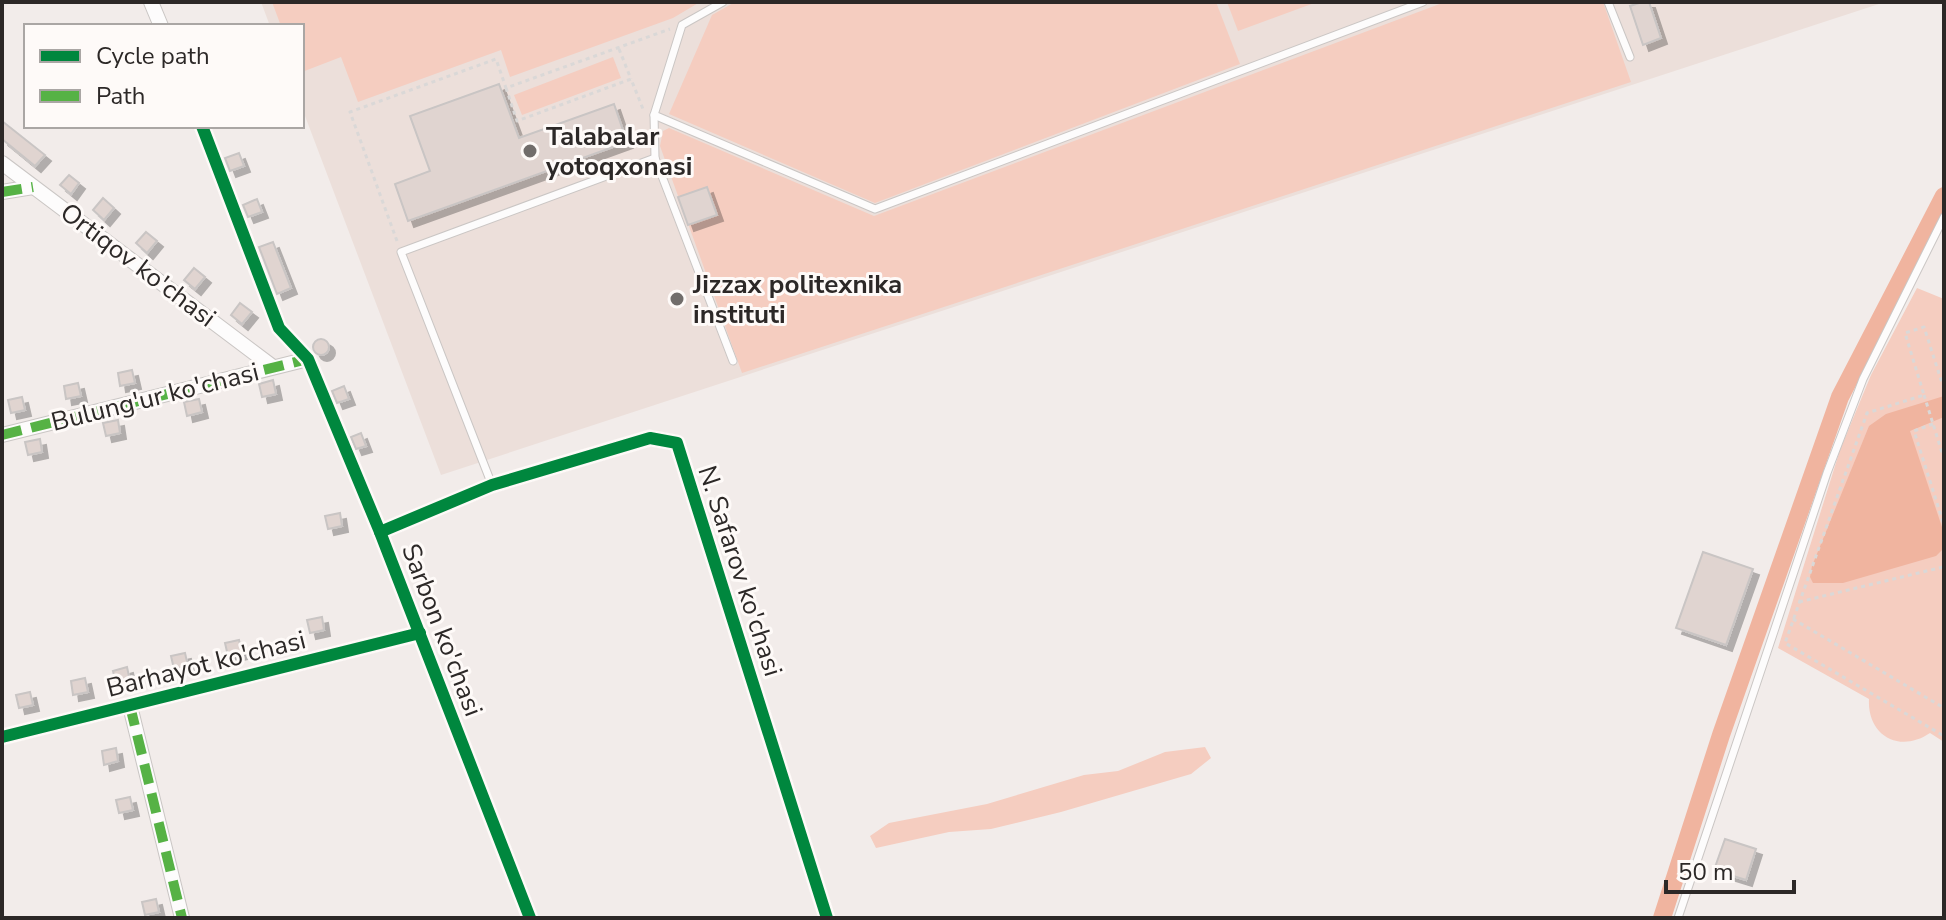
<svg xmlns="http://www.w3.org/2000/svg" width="1946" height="920" viewBox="0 0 1946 920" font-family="'Nunito Sans',sans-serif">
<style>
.built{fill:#ecdfda}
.green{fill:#f5cdc0}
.water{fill:#f0b49f}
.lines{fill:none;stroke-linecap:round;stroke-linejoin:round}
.canal{stroke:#f0b49f;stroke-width:18}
.building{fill:#e0d4d0;stroke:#c9c5c4;stroke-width:2;filter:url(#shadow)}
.service-casing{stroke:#cac6c4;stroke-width:9}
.minor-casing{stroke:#cac6c4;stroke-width:16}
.path{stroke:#dad8d7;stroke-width:3;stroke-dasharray:4 4;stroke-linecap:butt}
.service{stroke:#fdfcfc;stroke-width:7}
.minor{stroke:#fdfcfc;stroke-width:14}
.quiet{stroke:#56b245;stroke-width:10;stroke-dasharray:20 10;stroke-linecap:butt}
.cycleway-casing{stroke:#fefaf8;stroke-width:17}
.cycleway{stroke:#00873e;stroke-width:12}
.poi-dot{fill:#716d6b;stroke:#fefaf8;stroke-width:3}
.labels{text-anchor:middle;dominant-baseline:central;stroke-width:6;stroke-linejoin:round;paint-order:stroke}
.poi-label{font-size:26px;font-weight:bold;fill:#2c2827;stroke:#fefaf8;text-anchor:start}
.street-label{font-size:26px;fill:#2c2827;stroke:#fefaf8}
</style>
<defs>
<filter id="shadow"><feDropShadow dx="6" dy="6" stdDeviation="0" flood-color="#0004"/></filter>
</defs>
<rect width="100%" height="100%" fill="#f2ecea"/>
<!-- built -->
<path class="built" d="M261,2H1885L441,475L302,108V26H270Z"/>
<!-- green -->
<g class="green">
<path d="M272,2H700L673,18L510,77L501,50L358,102L341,57L302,72V26H281Z"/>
<path d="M735,2H1216L1240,64L875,203L669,114L712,15Z"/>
<path d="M1227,2H1317L1238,31Z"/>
<path d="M1445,2H1603L1631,82L742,373L660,146L663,131L669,128L874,216Z"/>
<path d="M613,57L621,78L522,115L514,95Z"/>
<path d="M1917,288L1944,299V742L1930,733C1899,754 1867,735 1869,699L1778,648L1840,450L1871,375Z"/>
<path d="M1205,747L1211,758L1191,774L1061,812L991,829L949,832L876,848L870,836L889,823L987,804L1084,775L1118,771L1165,752Z"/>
</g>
<!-- water -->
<path class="water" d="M1944,396V417L1910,431L1943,530L1942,550L1936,556L1843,583H1813L1810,577L1812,566L1869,426L1886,414Z"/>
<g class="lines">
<!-- canal -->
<path class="canal" d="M1662,918L1721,735L1840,397L1944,196"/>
</g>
<!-- building -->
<g class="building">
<path d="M1642,2H1649L1661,38L1643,45L1630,6Z"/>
<path d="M499,84L519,138L614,104L627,142L408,221L395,184L430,171L410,116Z"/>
<path d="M2,121L45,155L35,166L2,139Z"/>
<path d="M239,153L244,166L230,171L225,158Z"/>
<path d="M69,175L79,183L71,194L60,185Z"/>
<path d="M707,187L717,215L688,225L678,197Z"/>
<path d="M103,198L114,208L104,220L93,210Z"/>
<path d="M257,199L262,212L248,217L243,205Z"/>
<path d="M146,232L157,241L147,253L136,243Z"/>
<path d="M273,242L291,288L277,294L259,247Z"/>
<path d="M194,268L205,277L195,289L184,280Z"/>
<path d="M240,303L252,312L242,324L231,315Z"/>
<circle cx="321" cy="347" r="8"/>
<path d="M132,370L135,383L120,386L118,373Z"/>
<path d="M273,380L276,394L262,397L259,384Z"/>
<path d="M78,383L81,396L66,399L64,386Z"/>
<path d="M344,386L349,399L337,403L332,391Z"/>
<path d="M22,397L25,410L11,413L8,400Z"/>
<path d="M199,399L202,412L187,416L184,402Z"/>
<path d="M118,420L120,433L106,436L103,423Z"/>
<path d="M361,433L366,446L356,449L351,437Z"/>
<path d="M40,439L42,452L28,455L25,442Z"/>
<path d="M340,513L342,526L328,529L325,516Z"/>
<path d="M1703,552L1753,569L1726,645L1676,628Z"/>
<path d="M322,617L324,630L310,633L307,620Z"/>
<path d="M239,640L242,653L228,656L225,643Z"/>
<path d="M185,653L188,666L174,669L171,656Z"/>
<path d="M127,667L130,681L116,684L113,671Z"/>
<path d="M85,678L88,692L73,695L71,681Z"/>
<path d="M30,692L33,705L19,708L16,695Z"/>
<path d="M116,748L118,761L104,765L102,751Z"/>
<path d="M130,797L133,810L119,813L116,800Z"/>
<path d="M1725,839L1756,849L1746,880L1714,870Z"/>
<path d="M156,899L159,912L145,915L142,902Z"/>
</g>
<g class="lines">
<!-- service casing -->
<g class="service-casing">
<g id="service">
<path d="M723,2L682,25L654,115L875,209L1423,2"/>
<path d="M1608,2L1630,57"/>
<path d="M654,115L655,158L733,361"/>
<path d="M492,485L401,252L655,158"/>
<path d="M1678,918L1827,473L1863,379L1944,217"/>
</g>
</g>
<!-- minor casing -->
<g class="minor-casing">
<g id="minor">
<path d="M151,2L161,26"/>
<path d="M202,126L279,328L308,359L380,532L530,918"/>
<path d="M2,163L273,367"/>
<path d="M2,192L33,187"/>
<path d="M2,435L308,359"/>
<path d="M380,532L492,485L650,438L677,443L827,918"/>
<path d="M130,706L182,918"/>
<path d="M2,737L420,633"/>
</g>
</g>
<!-- path -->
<g class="path">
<path d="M619,49L631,79"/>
<path d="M506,88L517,121L631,79L643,109"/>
<path d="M397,241L350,112L496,59L506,88L670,29"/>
<path d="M1944,389L1924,327L1905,333L1924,395L1867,413L1785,643L1944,736"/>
<path d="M1924,395L1944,459"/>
<path d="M1933,424L1914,431L1944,525"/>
<path d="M1799,602L1943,567L1944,554"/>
<path d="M1793,619L1944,708"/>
</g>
<!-- service -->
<use href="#service" class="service"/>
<!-- minor -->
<use href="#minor" class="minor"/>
<!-- quiet -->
<g class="quiet">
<path d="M2,192L33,187"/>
<path d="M2,435L308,359"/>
<path d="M130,706L182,918"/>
</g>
<!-- cycleway casing -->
<g class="cycleway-casing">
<g id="cycleway">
<path d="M202,126L279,328L308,359L380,532L530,918"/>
<path d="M380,532L492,485L650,438L677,443L827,918"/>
<path d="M2,737L420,633"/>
</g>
</g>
<!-- cycleway -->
<use href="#cycleway" class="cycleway"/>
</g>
<!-- markers -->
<g class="poi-dot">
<circle cx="530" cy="151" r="8"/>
<circle cx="677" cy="299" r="8"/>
</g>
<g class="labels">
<!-- poi labels -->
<g class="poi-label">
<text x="546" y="136">Talabalar<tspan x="546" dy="30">yotoqxonasi</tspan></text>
<text x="693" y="284">Jizzax politexnika<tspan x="693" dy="30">instituti</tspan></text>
</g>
<!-- street labels -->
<g class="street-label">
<text transform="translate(138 265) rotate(37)">Ortiqov ko'chasi</text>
<text transform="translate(155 397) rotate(-14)">Bulung'ur ko'chasi</text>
<text transform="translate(740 571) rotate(72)">N. Safarov ko'chasi</text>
<text transform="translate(442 630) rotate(69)">Sarbon ko'chasi</text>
<text transform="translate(206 664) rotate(-14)">Barhayot ko'chasi</text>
</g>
</g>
<!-- border -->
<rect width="1946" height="920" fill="none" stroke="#2c2827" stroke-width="8"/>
<!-- legend -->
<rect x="24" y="24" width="280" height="104" fill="#fefaf8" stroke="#aaa6a4" stroke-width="2"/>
<rect x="40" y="50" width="40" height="12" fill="#00873e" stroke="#aaa6a4" stroke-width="2"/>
<text x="96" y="64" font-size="24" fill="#2c2827">Cycle path</text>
<rect x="40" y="90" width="40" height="12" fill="#56b245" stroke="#aaa6a4" stroke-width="2"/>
<text x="96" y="104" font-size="24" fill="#2c2827">Path</text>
<!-- scale -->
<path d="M1666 880v12h128v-12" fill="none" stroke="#2c2827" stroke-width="4"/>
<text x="1678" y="880" font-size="24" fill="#2c2827" stroke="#fefaf8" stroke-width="6" paint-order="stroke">50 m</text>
</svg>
